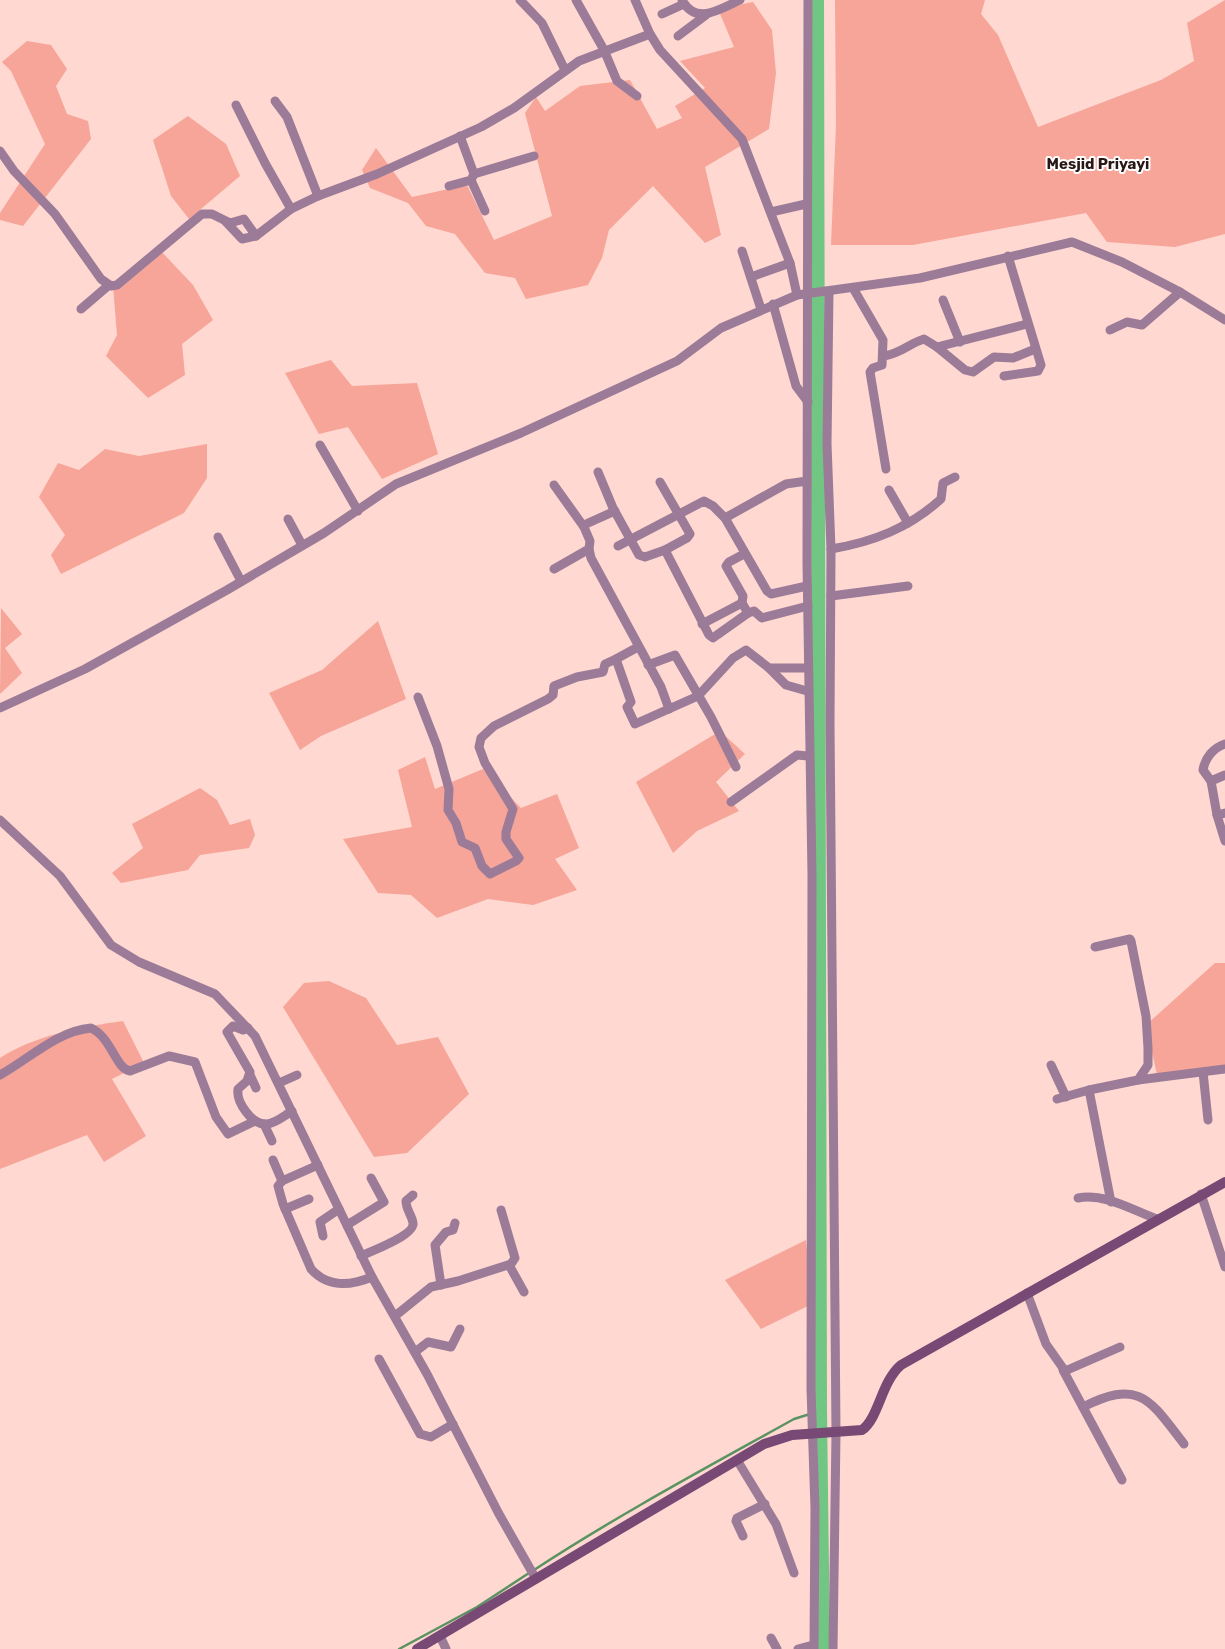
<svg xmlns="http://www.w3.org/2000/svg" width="1225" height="1649" viewBox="0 0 1225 1649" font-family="Rubik,sans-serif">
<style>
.green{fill:#f6a598}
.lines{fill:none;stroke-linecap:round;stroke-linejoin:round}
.stream{stroke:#5b9262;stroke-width:2.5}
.river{stroke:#71c683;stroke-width:14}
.minor{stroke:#9b7b98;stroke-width:9}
.secondary{stroke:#774974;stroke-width:10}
.labels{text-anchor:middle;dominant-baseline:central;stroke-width:4;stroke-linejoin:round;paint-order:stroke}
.quarter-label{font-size:15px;font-weight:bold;fill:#281714;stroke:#fff}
</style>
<rect width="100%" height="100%" fill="#ffd8d1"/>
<!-- green -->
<g class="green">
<path d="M835,0H985L981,14L998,35L1038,127L1161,80L1194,61L1187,23L1225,0V234L1175,247L1107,242L1086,213L913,245H831L836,125Z"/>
<path d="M753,2L772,30L776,73L769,129L705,167L721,235L705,243L653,186L609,230L602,258L588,285L526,299L515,278L485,273L455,234L426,226L408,203L370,188L362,170L376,148L412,197L467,185L494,240L552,216L525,113L536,97L545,111L580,86L630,80L657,129L682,118L675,106L705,88L680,61L734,47L718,9Z"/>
<path d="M27,41L51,45L67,69L56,86L67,114L88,121L91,139L23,226L0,220V213L45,144L11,71L2,62Z"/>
<path d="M188,116L226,144L240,176L189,219L171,196L153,140Z"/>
<path d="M158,248L193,285L213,320L182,344L185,375L148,398L106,356L117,335L113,286Z"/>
<path d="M331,360L352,386L417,383L438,454L382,479L348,427L319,434L285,373Z"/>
<path d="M207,444V478L184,513L61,574L51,555L65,535L39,497L58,463L79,470L105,449L139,456Z"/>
<path d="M1,608L22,634L5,648L22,673L0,694Z"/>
<path d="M378,621L406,699L321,736L300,750L269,693L322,670Z"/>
<path d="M720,731L745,754L716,782L739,811L697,831L673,853L636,782Z"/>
<path d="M425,757L435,789L483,769L521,808L557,794L579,848L555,859L577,890L533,905L488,899L437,918L411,895L378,893L343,839L412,827L398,770Z"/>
<path d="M200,788L217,800L230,825L250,819L255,835L249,848L200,855L188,870L121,883L112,873L143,848L132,824Z"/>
<path d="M1215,963H1225V1069L1158,1079L1146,1025Z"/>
<path d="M329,981L366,998L397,1045L438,1037L469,1094L407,1153L374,1157L283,1007L304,983Z"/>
<path d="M123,1021L144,1063L112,1079L146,1136L104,1162L87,1135L0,1169V1058C36,1035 81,1027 123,1021Z"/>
<path d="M806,1240L812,1304L761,1329L725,1280Z"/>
</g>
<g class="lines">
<!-- stream -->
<g class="stream">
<path d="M534,1570C618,1515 706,1468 794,1419L810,1414"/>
<path d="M399,1649L477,1607L529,1573"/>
</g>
<!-- river -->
<path class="river" d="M817,0L820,1411L823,1649"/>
<!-- minor -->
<g class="minor">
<path d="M520,0L542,23L565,70"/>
<path d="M576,0L604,50L617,81L637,96"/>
<path d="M635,0L650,34L660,50L742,139L790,263L797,295"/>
<path d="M682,0C696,26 720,9 740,0"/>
<path d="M808,0L807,563L812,875L811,1389L815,1508L814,1649"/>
<path d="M662,14L684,4"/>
<path d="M678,36L706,15"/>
<path d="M275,101L287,117L318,196"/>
<path d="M236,105L265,163L291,209"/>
<path d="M0,151L14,171L55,214L101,279L111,286L117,285L202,214H212L230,223L244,219L256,236L291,209L318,196L377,174L481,127L514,108L579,61L650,34"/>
<path d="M474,174L534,156"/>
<path d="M471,180L485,211"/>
<path d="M449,186L471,180L474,174L460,136"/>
<path d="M771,212L806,204"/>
<path d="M226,222L242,239L256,236"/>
<path d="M742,251L761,309"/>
<path d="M751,277L790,263"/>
<path d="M853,288L883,340L882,365L873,368L870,372L886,469"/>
<path d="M829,291L827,444L831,549L830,722L836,1433L833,1649"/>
<path d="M943,300L960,342"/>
<path d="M773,304L796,386L808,402"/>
<path d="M81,309L109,285"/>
<path d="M1110,330L1127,322L1142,325L1180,292"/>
<path d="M937,347L965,370L973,372L994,357L1013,358L1035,349"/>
<path d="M884,356C902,353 908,344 924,339L937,347L1027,324"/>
<path d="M1004,376L1038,371L1041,365L1008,256"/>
<path d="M320,445L358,511"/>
<path d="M598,472L613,508L639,555L645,557L665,550"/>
<path d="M660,482L690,534L687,538L665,550L709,635L713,638L717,635L748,613"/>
<path d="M554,485L584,527"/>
<path d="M889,490L908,523"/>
<path d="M725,518L786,484L807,481"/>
<path d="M288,519L302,545"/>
<path d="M218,537L241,581"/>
<path d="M618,546L704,501L713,506L725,518L767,591L771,594L807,586"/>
<path d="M589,549L591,558L661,687L669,709"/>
<path d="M831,549C873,542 909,528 941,499L943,483L955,477"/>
<path d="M554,569L589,549L590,541L584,527L586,524L615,511"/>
<path d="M831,596L908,586"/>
<path d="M742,603L743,596L726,566L729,562L744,554"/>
<path d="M702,624L742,603L748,613L754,611L762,618L808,606"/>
<path d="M616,659L638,647"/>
<path d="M648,665L675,655L711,717L736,767"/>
<path d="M769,668L786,685L807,691"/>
<path d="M418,697L437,746L449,789L448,810L456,823L462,842L475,848L482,866L490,874L516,861L519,858L506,839V832L513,809L485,763L479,747L481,738L494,726L548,699L553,695L554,686L577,677L603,672L605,664L616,659L631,702L627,707L635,724L698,696L733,658L746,650L769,668H808"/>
<path d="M0,708L85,669L227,590L324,533L396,484L521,433L677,361L721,328L797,295L920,278L1072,242L1122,262L1180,292L1225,320"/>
<path d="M1225,775L1211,781L1217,815L1225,813"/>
<path d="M1211,781L1203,770C1205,758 1213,748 1225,744"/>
<path d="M731,802L797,755L808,756"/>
<path d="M1217,815L1225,841"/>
<path d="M0,820L60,876L111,945L139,962L215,994L255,1036L372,1277L427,1374L499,1514L536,1579"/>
<path d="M248,1028L243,1030L233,1026L227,1032L250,1072L247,1081L238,1089C236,1102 252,1125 266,1124C275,1124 285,1115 292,1111"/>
<path d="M1051,1065L1066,1097"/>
<path d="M1203,1072L1208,1120"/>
<path d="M0,1075C29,1059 57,1031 91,1028C112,1038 115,1068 130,1071L169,1056L195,1062L216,1117L228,1134L255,1121"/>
<path d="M250,1075L256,1088"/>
<path d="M1138,1080L1225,1069"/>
<path d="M279,1083L297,1075"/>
<path d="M1089,1090L1138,1080L1148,1065V1048L1146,1016L1131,941L1130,939L1095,947"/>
<path d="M1057,1099L1089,1090L1111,1202"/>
<path d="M264,1124L272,1141"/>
<path d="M273,1160L282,1181L318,1165"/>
<path d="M282,1181L278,1186L283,1204L311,1269C328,1288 350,1286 372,1277"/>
<path d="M1201,1194L1225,1267"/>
<path d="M1078,1198C1105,1193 1132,1210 1157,1219"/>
<path d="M285,1209L309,1199"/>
<path d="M347,1225L384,1202L371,1178"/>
<path d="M323,1236L320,1222L339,1209"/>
<path d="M361,1256C372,1251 415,1235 413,1223C412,1215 406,1210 406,1201L413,1195"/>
<path d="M509,1265L524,1292"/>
<path d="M441,1285L435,1245L446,1232L453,1230L455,1223"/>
<path d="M1027,1293L1046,1344L1065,1371L1120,1347"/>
<path d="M395,1316L431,1287L458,1281L511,1264L515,1258L501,1210"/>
<path d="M415,1352L428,1342L451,1347L460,1329"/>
<path d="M379,1359L420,1434L431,1437L453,1424"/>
<path d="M1063,1370L1122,1480"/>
<path d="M1083,1407C1140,1378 1150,1400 1184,1444"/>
<path d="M737,1460L776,1524L794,1573"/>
<path d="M743,1536L736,1521L737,1518L765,1504"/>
<path d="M440,1636L446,1649"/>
<path d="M771,1638L777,1649"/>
<path d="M798,1649L813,1645"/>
</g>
<!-- secondary -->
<path class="secondary" d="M417,1649L764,1444L792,1435L862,1430C879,1418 881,1382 901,1365L1225,1182"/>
</g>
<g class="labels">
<!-- quarter labels -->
<g class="quarter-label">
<text x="1098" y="164">Mesjid Priyayi</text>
</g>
</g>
</svg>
